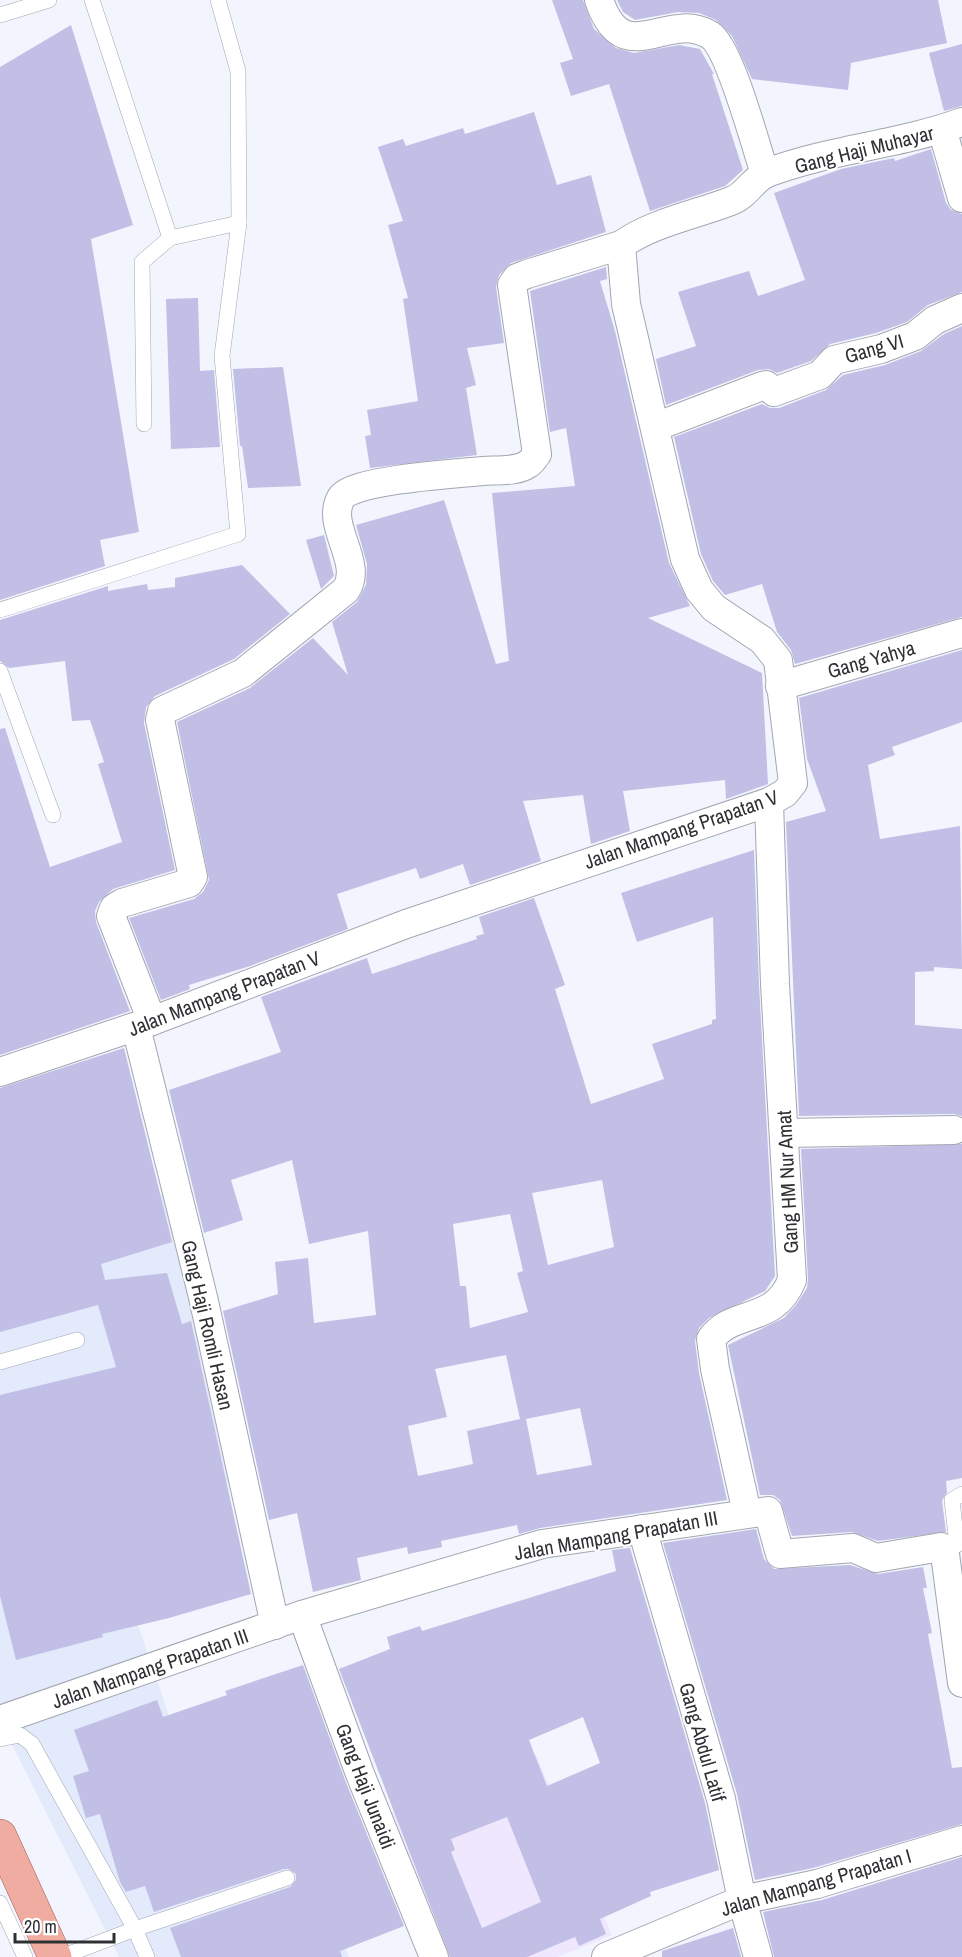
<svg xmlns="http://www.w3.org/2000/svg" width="962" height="1957" viewBox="0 0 962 1957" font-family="'Archivo Narrow',sans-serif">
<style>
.built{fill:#e3eafb}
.education{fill:#eee7fd}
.building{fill:#c1bfe5;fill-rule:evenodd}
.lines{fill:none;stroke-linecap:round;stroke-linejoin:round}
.service-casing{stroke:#a2a6b0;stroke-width:16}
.minor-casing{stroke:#a2a6b0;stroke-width:30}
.primary-casing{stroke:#a65d52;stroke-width:34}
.service{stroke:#fff;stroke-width:15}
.minor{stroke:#fff;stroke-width:28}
.primary{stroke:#f0aca1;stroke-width:33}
.labels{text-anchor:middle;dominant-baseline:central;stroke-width:4.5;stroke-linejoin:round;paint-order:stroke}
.street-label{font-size:20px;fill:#2f3034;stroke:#fff}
</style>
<rect width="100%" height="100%" fill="#f2f5fe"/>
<!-- built -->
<path class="built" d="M166,1193L234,1481L100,1513L195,1792L283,1764L349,1957H119L0,1721V1247Z"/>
<!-- education -->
<path class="education" d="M536,1755L612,1935L558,1957H439L382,1816Z"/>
<!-- building -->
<g class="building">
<path d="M552,0H583L594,29L616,48L634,53L679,45L700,49L714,74H712L743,170L725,186L650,211L609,84L571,96L560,63L573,59Z"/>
<path d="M617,0H938L947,43L851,63L848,90L752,79L732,36L716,20L699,13L678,12L635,20L623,12Z"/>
<path d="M71,25L133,225L91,239L139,532L100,540L105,566L0,600V67Z"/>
<path d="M962,44V106L944,111L929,53Z"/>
<path d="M534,112L557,185L591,175L606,232L511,263L499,275L496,287L504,343L467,348L476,385L466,388L477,455L370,468L365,436L371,435L367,410L418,401L403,299L408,298L388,225L403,221L378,147L403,139L406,146L463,128L465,134Z"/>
<path d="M931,149L946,203L951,210L962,214V292L928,305L907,322L876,333L830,344L811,361L777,373L769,369L758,370L666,405L656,359L696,346L678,292L749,271L758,296L805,280L774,193L841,169L894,158L895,161Z"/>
<path d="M606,267L607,279L600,281L615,331L669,563L690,606L648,618L762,673L768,784L726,799L725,780L623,791L630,831L591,844L583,795L523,801L541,861L470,885L463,864L420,879L416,868L337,894L348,929L250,966L189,985L190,989L161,1000L129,918L194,899L203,892L209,880L177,722L250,688L313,638L348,675L332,622L357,602L366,585L367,564L356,525L444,500L496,664L509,661L492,493L575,486L566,428L550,432L530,291Z"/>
<path d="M198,298L200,371L214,370L220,447L171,449L166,299Z"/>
<path d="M962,326V617L795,664L791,650L777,632L762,584L725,595L713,581L701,554L674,437L762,404L770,408H779L826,390L843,375L885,365L921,351L944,334Z"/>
<path d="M283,367L301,486L248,488L242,446H240L233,369Z"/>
<path d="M324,535L334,576L321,589L306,540Z"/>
<path d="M242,565L290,614L234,659L155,696L146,707L144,723L175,870L113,889L99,902L95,911L96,922L130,1011L0,1055V729L5,728L50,867L122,842L98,764L104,762L90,720L72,721L65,661L9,668L0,661V620L108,586V591L147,584L148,590L175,587V578Z"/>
<path d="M962,650V722L892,747L895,755L868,765L880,839L960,826L962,969L934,967V971L915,972V1025L962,1029V1116L954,1114L799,1116L786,822L826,811L807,759L799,698Z"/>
<path d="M754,850L759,985L775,1276L765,1291L709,1318L699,1328L695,1341L699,1373L727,1500L540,1528L519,1534L517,1525L441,1541L442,1547L408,1554L407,1547L357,1558L361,1580L313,1592L297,1513L269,1520L223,1311L278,1294L275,1262L308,1258L314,1323L376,1315L368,1231L309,1244L292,1160L231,1180L243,1220L204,1233L169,1090L281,1052L261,997L367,958L372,974L477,939L476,936L484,934L479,917L534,898L565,985L555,989L591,1104L664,1079L652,1044L712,1024V1020L716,1019L713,917L637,942L621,893ZM602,1180L614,1247L548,1265L532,1193ZM510,1214L523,1271L517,1273L528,1312L470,1328L466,1286H460L453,1224ZM506,1355L520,1419L467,1431L473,1464L418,1476L408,1426L447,1417L435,1369ZM580,1408L592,1465L537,1475L526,1419Z"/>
<path d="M124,1048L172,1242L101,1264L105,1280L167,1273L182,1324L191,1321L251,1594L169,1618L102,1634L103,1637L16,1660L0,1596V1395L116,1367L98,1305L0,1332V1088Z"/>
<path d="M962,1144V1478L946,1481L947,1492L942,1501L946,1532L878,1541L852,1532L792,1536L780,1500L773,1495H760L728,1345L784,1318L796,1305L807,1288L808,1279L801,1149Z"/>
<path d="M756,1529L764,1559L774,1569L850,1565L878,1574L923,1567L927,1588H923L932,1633L928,1634L952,1768L962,1767V1824L813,1868L755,1880L737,1794L663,1543Z"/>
<path d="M630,1548L705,1803L719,1870L650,1892L651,1896L600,1919L606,1934L579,1946L575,1937L527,1957H450L339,1669L390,1649L387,1637L420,1626L422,1631L616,1571L612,1550ZM583,1717L600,1763L547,1786L529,1740ZM507,1817L541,1902L482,1928L451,1852L455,1850L451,1839Z"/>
<path d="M303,1665L345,1780L404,1926L340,1951L342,1957H181L170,1928L290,1887L296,1880V1874L289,1869H284L154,1912L145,1886L126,1892L120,1882L100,1814L86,1818L73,1776L89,1771L74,1730L157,1700L163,1717L227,1695L225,1691Z"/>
<path d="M962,1857V1957H774L763,1912L822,1900Z"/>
<path d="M733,1928L741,1957H662V1951Z"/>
</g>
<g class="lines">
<!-- service casing -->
<g class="service-casing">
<g id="service">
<path d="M92,0L170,238"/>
<path d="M0,15L49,0"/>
<path d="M144,424L142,262L170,238L239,223"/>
<path d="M0,610L238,534L222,356L239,223L238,71L218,0"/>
<path d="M0,671L53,815"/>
<path d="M0,1362L77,1340"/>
<path d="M957,1545L952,1500L962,1494"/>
<path d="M0,1739L20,1735L32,1744L135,1929L147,1957"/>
<path d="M0,1903L25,1957"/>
<path d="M61,1957L135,1929L287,1878"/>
</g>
</g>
<!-- minor casing -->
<g class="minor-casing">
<g id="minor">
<path d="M599,0C624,73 666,9 710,35C730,48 756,147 765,174"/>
<path d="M942,129L962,198"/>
<path d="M655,427L762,386L766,385L774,392L820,375L834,360L881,349L915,336L935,320L962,308"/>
<path d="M780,686L962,633"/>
<path d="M152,1021L111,916L114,908L122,903L189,883L193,877L160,720L162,711L243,673L346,590C364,562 325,526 341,498C350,480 460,473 483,471C496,470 517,472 528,464C532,462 534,457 537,454L512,285L517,278L527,274L621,245"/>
<path d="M136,1027L203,1297L275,1625"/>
<path d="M0,1072L152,1021L406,924L769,802L785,793L793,783L778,660L762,640L714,608L699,590L685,559L626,304L621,245C654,222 695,215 731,201C746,196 753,179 767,173C830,149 899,145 962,122"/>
<path d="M785,1133L954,1130"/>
<path d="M747,1513L715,1369L711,1339C734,1308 774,1325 792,1280L775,984L769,802"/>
<path d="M642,1529L721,1799L742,1900L758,1957"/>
<path d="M302,1615L360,1774L434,1957"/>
<path d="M0,1720L302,1615L542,1544L768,1511L780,1554L853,1548L876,1558L941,1547L945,1554L962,1683"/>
<path d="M606,1957L742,1900L817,1884L962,1840"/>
</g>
</g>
<!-- primary casing -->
<g class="primary-casing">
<path id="primary" d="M0,1836L55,1957"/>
</g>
<!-- service -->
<use href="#service" class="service"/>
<!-- minor -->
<use href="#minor" class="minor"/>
<!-- primary -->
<use href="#primary" class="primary"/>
</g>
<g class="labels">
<!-- street labels -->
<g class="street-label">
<text transform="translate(864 149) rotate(-14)">Gang Haji Muhayar</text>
<text transform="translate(874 348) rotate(-16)">Gang VI</text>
<text transform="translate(871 659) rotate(-16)">Gang Yahya</text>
<text transform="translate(681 829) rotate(-19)">Jalan Mampang Prapatan V</text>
<text transform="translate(224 993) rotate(-21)">Jalan Mampang Prapatan V</text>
<text transform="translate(787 1182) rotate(-93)">Gang HM Nur Amat</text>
<text transform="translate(208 1325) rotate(77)">Gang Haji Romli Hasan</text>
<text transform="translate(616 1535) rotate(-10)">Jalan Mampang Prapatan III</text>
<text transform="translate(150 1668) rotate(-19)">Jalan Mampang Prapatan III</text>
<text transform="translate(703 1742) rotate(74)">Gang Abdul Latif</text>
<text transform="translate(366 1786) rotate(69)">Gang Haji Junaidi</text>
<text transform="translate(816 1882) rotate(-16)">Jalan Mampang Prapatan I</text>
</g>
</g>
<!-- scale -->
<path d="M15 1933v9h99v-9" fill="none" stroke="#2f3034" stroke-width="3"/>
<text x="24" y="1933" font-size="18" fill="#2f3034" stroke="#ffffff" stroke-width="4.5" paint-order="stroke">20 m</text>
</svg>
